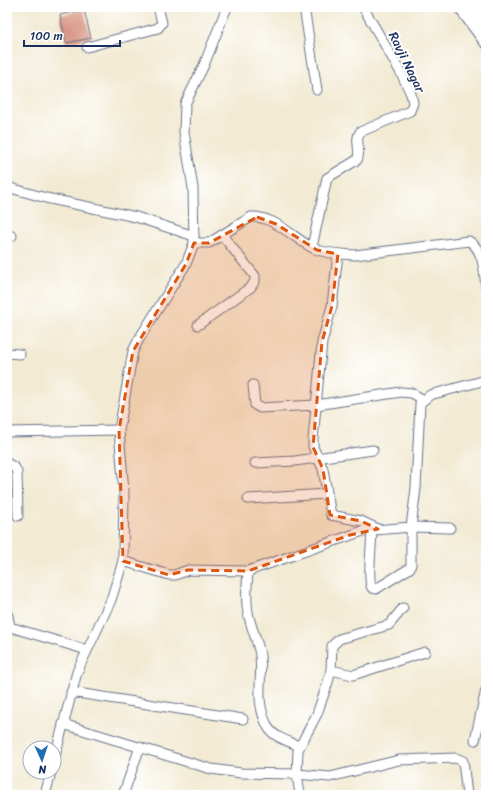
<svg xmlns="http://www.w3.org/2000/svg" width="493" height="802" viewBox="0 0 493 802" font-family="Sriracha,sans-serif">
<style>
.building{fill:#d79483}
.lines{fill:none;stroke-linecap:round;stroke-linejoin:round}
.minor-casing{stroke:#667087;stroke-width:11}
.major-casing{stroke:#667087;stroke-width:14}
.highway-casing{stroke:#667087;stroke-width:16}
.minor{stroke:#fff;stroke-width:9}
.major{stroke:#fff;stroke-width:12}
.highway{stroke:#fff;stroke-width:14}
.marked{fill:#de5710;fill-opacity:0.2;stroke:#de5710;stroke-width:3;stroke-dasharray:8 5;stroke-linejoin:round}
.labels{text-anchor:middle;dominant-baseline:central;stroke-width:4;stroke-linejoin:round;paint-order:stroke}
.street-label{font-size:13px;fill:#1b2f5e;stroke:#fff}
</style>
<rect width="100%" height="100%" fill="#fff"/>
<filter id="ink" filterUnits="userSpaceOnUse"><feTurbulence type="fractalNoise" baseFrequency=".025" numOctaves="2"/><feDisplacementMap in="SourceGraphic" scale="8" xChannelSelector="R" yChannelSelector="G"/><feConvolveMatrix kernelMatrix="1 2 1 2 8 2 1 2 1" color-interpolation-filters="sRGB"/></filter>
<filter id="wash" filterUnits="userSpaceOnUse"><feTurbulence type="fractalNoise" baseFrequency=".012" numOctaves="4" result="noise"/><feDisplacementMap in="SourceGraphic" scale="16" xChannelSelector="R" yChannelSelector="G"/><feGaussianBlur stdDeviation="0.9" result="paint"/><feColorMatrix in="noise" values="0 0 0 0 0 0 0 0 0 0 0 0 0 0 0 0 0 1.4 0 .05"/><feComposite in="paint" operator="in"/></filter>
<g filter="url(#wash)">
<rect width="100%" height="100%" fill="#f2ead3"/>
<g id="blocks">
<!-- building -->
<path class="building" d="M84,10L91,38L66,43L60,15Z"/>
</g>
</g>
<g filter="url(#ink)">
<use href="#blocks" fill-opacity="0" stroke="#667087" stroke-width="1"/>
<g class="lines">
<!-- minor casing -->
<g class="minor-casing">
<g id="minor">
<path d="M304,7L317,90"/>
<path d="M87,47L158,28L162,23L158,7"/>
<path d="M7,187L46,198L136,217L194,236"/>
<path d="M7,236H12"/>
<path d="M194,243H209L251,217C274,215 295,240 315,249C327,254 342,254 355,255L469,241C484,250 484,272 486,287"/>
<path d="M312,247L327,178L357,160C362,151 354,141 360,132L410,111L413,103L411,94L401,73L363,7"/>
<path d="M338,254L332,306L322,342L313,439V447L323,469L331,515L361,521L378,529"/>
<path d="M198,325L251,287L255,281V276L222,235"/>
<path d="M7,353L20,354"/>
<path d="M253,385L255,405L260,408L316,405L401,392L412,393L422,399"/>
<path d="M7,432L119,430"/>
<path d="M7,463L15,468L17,472L18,516"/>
<path d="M255,463L295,461L373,450"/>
<path d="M248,499L326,494"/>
<path d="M372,529C372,542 367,581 372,588L376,589L410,568L411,564V527L450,528"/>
<path d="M123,561L169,575H175L188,570L248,571L363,531L411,527L416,488L420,403L430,395L486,380"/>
<path d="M248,571C247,586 245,602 249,617C252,630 258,642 260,655C263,682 254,700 268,727C274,738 289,741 299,746"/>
<path d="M7,611L10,627L87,650"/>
<path d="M331,670L353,675L425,652"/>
<path d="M71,692L243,719"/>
<path d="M63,724L211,769L241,773L297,774L330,777L399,760L456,758L463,761L467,795"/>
<path d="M475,740L486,690"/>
<path d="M54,760L77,672L111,600L123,561L124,492L119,430L133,351L139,339L186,264L194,243L193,188L184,132L185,104L204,65L227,7"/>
<path d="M45,795L51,772"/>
<path d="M123,795L140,747"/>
<path d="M300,795L297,774L298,750L317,714L328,682L331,670L332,646L339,639L389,625L403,608"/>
</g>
</g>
<!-- major casing -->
<g class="major-casing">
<g id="major">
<path d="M460,7L486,42"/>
<path d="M478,7L486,18"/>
</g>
</g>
<!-- highway casing -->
<g class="highway-casing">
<path id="highway" d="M468,7L486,31"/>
</g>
<!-- minor -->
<use href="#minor" class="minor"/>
<!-- major -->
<use href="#major" class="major"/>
<!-- highway -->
<use href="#highway" class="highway"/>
</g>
</g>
<!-- marked area -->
<path class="marked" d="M257,217L276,224L317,250L338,254L332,306L322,342L313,447L323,469L330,515L361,521L378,529L350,535L248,571L188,570L169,575L123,561L119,430L133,351L186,264L194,243H209Z"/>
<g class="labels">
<!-- street labels -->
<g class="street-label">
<text transform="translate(407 62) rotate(64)">Ravji Nagar</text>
</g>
</g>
<!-- margin -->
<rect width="493" height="802" fill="none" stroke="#fff" stroke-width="24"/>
<!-- north arrow -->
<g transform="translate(42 760) rotate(177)"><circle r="19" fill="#ffffff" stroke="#a4acbf"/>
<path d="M0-3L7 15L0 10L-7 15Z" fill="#1f6fb2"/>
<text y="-6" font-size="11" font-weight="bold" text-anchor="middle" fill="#1b2f5e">N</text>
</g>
<!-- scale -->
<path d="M24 40v6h96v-6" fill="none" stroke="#1b2f5e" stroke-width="2"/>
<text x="30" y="40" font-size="12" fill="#1b2f5e" stroke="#ffffff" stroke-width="3" paint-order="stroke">100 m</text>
</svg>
